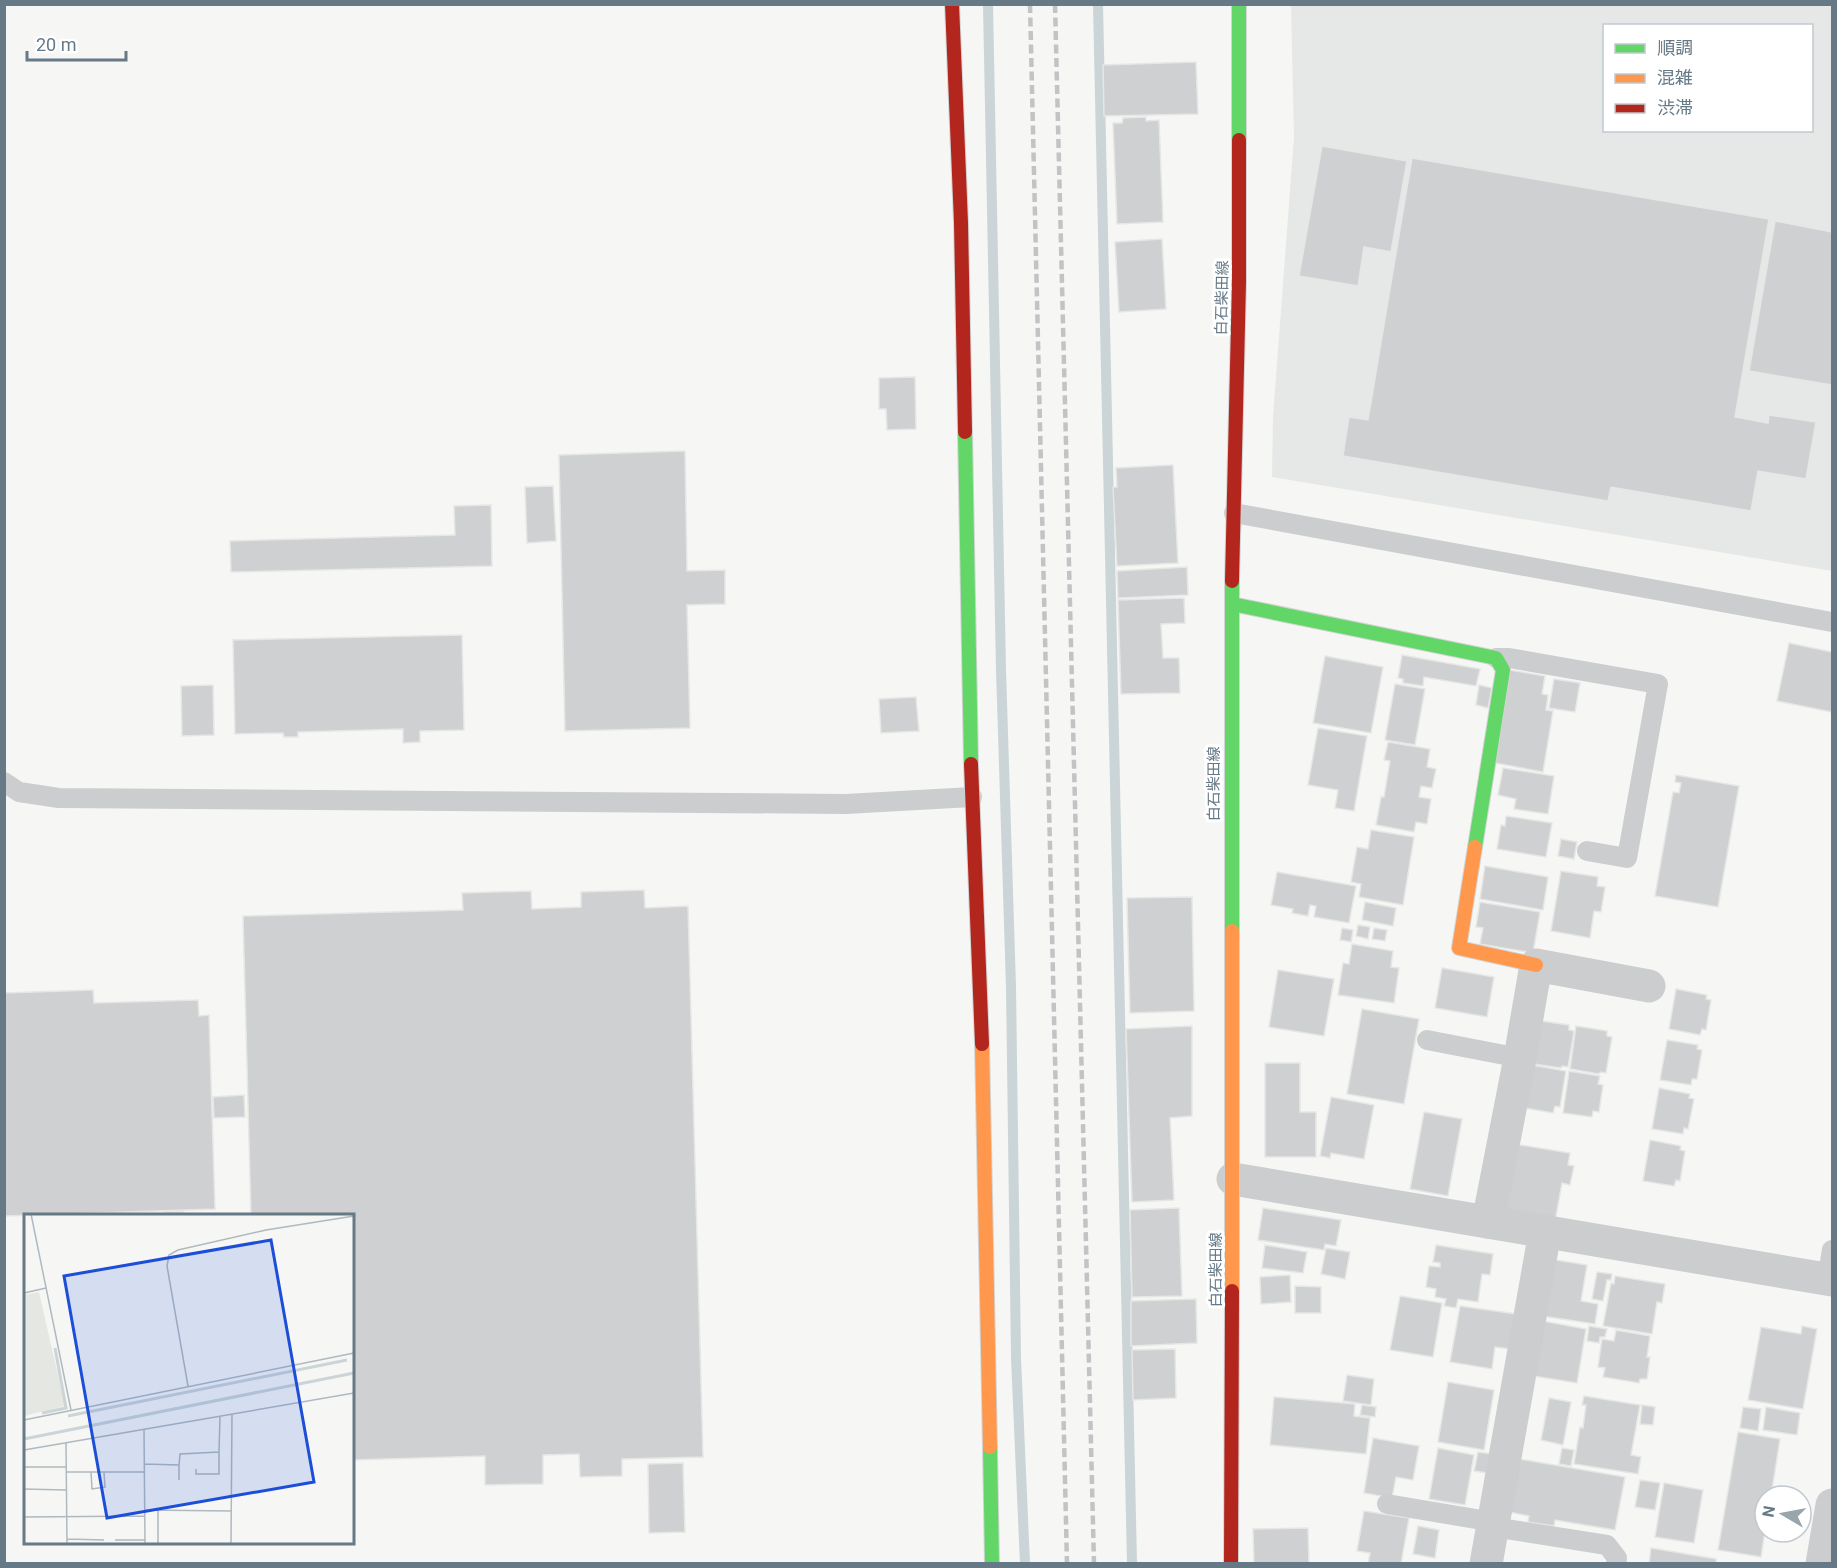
<svg xmlns="http://www.w3.org/2000/svg" width="1837" height="1568" viewBox="0 0 1837 1568" font-family="Roboto,'Noto Sans JP',sans-serif">
<style>
.built{fill:#e6e8e8;fill-rule:evenodd}
.lines{fill:none;stroke-linecap:round;stroke-linejoin:round}
.stream{stroke:#cbd4d6;stroke-width:10}
.building{fill:#ced0d1;stroke:#e6e6e5;stroke-width:1.5}
.fast-casing{stroke:#d3d4d4;stroke-width:16}
.slow-casing{stroke:#d3d4d4;stroke-width:16}
.jam-casing{stroke:#d3d4d4;stroke-width:16}
.lane{stroke:#cccdce;stroke-width:20}
.street{stroke:#cccdce;stroke-width:33}
.fast{stroke:#63d668;stroke-width:14}
.slow{stroke:#ff974d;stroke-width:14}
.jam{stroke:#b3261e;stroke-width:14}
.rail{stroke:#c1c3c5;stroke-width:4.5;stroke-dasharray:9 4.5;stroke-linecap:butt}
.labels{text-anchor:middle;dominant-baseline:central;stroke-width:6;stroke-linejoin:round;paint-order:stroke}
.street-label{font-size:15px;fill:#657986;stroke:#fff}
.inset-river{fill:none;stroke:#cbd4d6;stroke-width:3}
.inset-road{fill:none;stroke:#afb9bf;stroke-width:1.5}
.view{fill:#1d4ed8;fill-opacity:0.15;stroke:#1d4ed8;stroke-width:3}
.inset-edge{fill:none;stroke:#657986;stroke-width:3}
</style>
<rect width="100%" height="100%" fill="#f6f6f5"/>
<!-- built -->
<path class="built" d="M1291,5H1832V571L1272,477L1273,416L1294,137ZM1604,26H1812V130H1604Z"/>
<g class="lines">
<!-- stream -->
<g class="stream">
<path d="M988,4L1001,670L1011,987L1016,1358L1025,1564"/>
<path d="M1098,4L1132,1564"/>
</g>
</g>
<!-- building -->
<g class="building">
<path d="M1196,62L1198,114L1104,116L1103,65Z"/>
<path d="M1146,117V121L1159,120L1163,222L1117,224L1113,123H1122L1123,118Z"/>
<path d="M1322,146L1407,161L1391,252L1364,247L1358,286L1299,276Z"/>
<path d="M1412,158L1769,219L1735,417L1768,423L1769,415L1816,422L1806,479L1758,471L1751,511L1611,487L1608,501L1343,456L1349,417L1368,420Z"/>
<path d="M1775,221L1832,232V385L1749,371Z"/>
<path d="M1162,239L1166,309L1119,312L1115,242Z"/>
<path d="M915,377L916,429L887,430L886,409H879V378Z"/>
<path d="M685,451L687,571L725,570V604L687,605L690,728L565,731L559,455Z"/>
<path d="M1173,465L1178,563L1117,566L1113,487H1117L1116,468Z"/>
<path d="M553,486L556,541L527,543L525,487Z"/>
<path d="M491,505L492,566L231,572L230,541L455,535L454,506Z"/>
<path d="M1187,567L1188,595L1118,598L1117,571Z"/>
<path d="M1184,598L1185,623L1161,624L1163,658H1179L1180,693L1121,694L1118,600Z"/>
<path d="M462,635L464,730L420,731V742L403,743V729L298,732V737H284L283,733L235,734L233,640Z"/>
<path d="M1789,643L1832,652V712L1777,701Z"/>
<path d="M1402,655L1480,669L1476,686L1424,677L1423,686L1403,683V679L1398,678Z"/>
<path d="M1325,656L1383,667L1371,733L1313,723Z"/>
<path d="M1510,670L1545,676L1542,694L1548,695L1546,710L1553,711L1543,772L1495,763Z"/>
<path d="M1554,679L1580,683L1575,712L1549,708Z"/>
<path d="M1395,684L1425,689L1415,745L1385,740Z"/>
<path d="M213,685L214,735L182,736L181,686Z"/>
<path d="M1479,685L1492,688L1488,708L1476,705Z"/>
<path d="M916,697L919,731L881,733L879,699Z"/>
<path d="M1318,728L1367,736L1354,811L1335,808L1338,790L1308,785Z"/>
<path d="M1388,742L1430,749L1427,767L1436,769L1432,788L1421,786L1419,797L1431,799L1427,824L1416,822L1414,832L1376,825L1381,797H1384L1390,761L1384,760Z"/>
<path d="M1503,768L1554,776L1548,814L1514,809L1516,799L1498,795Z"/>
<path d="M1676,775L1739,786L1718,907L1655,896L1673,792L1679,793L1681,783L1675,782Z"/>
<path d="M1506,816L1552,823L1546,857L1497,849L1501,825L1505,826Z"/>
<path d="M1371,830L1414,837L1403,905L1359,897L1361,884L1351,882L1357,847L1368,849Z"/>
<path d="M1561,839L1577,842L1574,859L1558,856Z"/>
<path d="M1485,866L1548,877L1543,910L1480,899Z"/>
<path d="M1561,871L1598,877L1597,886L1605,887L1601,912L1594,911L1590,938L1551,931Z"/>
<path d="M1277,872L1356,886L1349,923L1314,917L1316,906L1310,905L1308,916L1292,913L1293,909L1271,905Z"/>
<path d="M644,890L645,908L688,906L703,1457L622,1459V1476L580,1477L579,1454L543,1455V1484L485,1485V1456L352,1460V1216H251L243,916L463,910L462,893L531,891L532,909L581,907V892Z"/>
<path d="M1192,897L1194,1011L1130,1013L1127,898Z"/>
<path d="M1365,902L1396,908L1393,926L1362,920Z"/>
<path d="M1480,902L1540,912L1533,953L1480,944L1483,928L1476,927Z"/>
<path d="M1358,925L1370,927L1368,939L1356,936Z"/>
<path d="M1342,928L1353,930L1351,942L1340,940Z"/>
<path d="M1374,928L1387,930L1385,941L1372,939Z"/>
<path d="M1352,944L1393,951L1391,967L1399,968L1394,1003L1338,995L1343,963L1349,964Z"/>
<path d="M1442,968L1494,977L1487,1017L1435,1008Z"/>
<path d="M1278,970L1334,979L1324,1036L1269,1027Z"/>
<path d="M1676,989L1707,995L1706,999L1711,1000L1706,1030L1702,1029L1700,1035L1669,1029Z"/>
<path d="M93,990L94,1003L198,1000L199,1016L209,1015L215,1209L5,1216L4,993Z"/>
<path d="M1362,1009L1419,1019L1404,1104L1347,1094Z"/>
<path d="M1534,1020L1569,1025V1030L1574,1031L1568,1067L1562,1066L1561,1068L1527,1063Z"/>
<path d="M1192,1026V1116L1170,1118L1174,1200L1132,1202L1126,1029Z"/>
<path d="M1576,1026L1607,1031V1036L1612,1037L1606,1073L1600,1072L1599,1074L1570,1069Z"/>
<path d="M1667,1040L1698,1045L1697,1049L1702,1050L1697,1079H1692L1691,1085L1660,1080Z"/>
<path d="M1265,1063H1300V1112H1316V1157H1265Z"/>
<path d="M1526,1064L1566,1071L1560,1107L1555,1106L1553,1113L1519,1107Z"/>
<path d="M1569,1071L1600,1076L1598,1084L1603,1085L1599,1112L1593,1111L1592,1117L1563,1113Z"/>
<path d="M1659,1088L1690,1094L1689,1098L1694,1099L1688,1129L1684,1128L1683,1134L1652,1129Z"/>
<path d="M244,1095L245,1117L214,1118L213,1097Z"/>
<path d="M1331,1097L1374,1105L1364,1159L1331,1153L1330,1158L1320,1156Z"/>
<path d="M1424,1112L1462,1119L1448,1196L1410,1189Z"/>
<path d="M1650,1140L1681,1146L1680,1150L1685,1151L1680,1181L1676,1180L1674,1186L1643,1181Z"/>
<path d="M1514,1144L1570,1153L1568,1165L1574,1166L1570,1185L1562,1183L1555,1222L1503,1213Z"/>
<path d="M1179,1208L1182,1296L1132,1297L1130,1210Z"/>
<path d="M1263,1208L1341,1220L1336,1246L1325,1244L1324,1250L1258,1240Z"/>
<rect x="165" y="1212" width="18" height="4"/>
<path d="M1265,1245L1307,1252L1303,1273L1262,1268Z"/>
<path d="M1436,1245L1493,1254L1490,1275L1482,1274L1478,1302L1458,1299L1456,1308L1444,1306L1446,1299L1435,1297L1436,1289L1426,1287L1429,1266L1440,1267V1263L1433,1262Z"/>
<path d="M1326,1248L1350,1252L1345,1279L1321,1274Z"/>
<path d="M1550,1259L1587,1265L1581,1301L1598,1304L1595,1324L1542,1316Z"/>
<path d="M1597,1272L1612,1274L1611,1280H1607L1603,1301L1592,1299Z"/>
<path d="M1290,1275L1291,1302L1261,1304L1260,1277Z"/>
<path d="M1615,1276L1665,1284L1662,1303L1657,1302L1652,1334L1603,1326L1611,1283L1614,1284Z"/>
<path d="M1295,1286L1321,1287V1313H1295Z"/>
<path d="M1400,1296L1442,1303L1433,1357L1390,1350Z"/>
<path d="M1196,1299L1197,1343L1131,1346V1301Z"/>
<path d="M1460,1306L1516,1314L1510,1349L1495,1347L1492,1369L1450,1362Z"/>
<path d="M1543,1321L1586,1329L1577,1383L1533,1376Z"/>
<path d="M1589,1326L1607,1329L1605,1337H1600L1599,1343L1587,1341Z"/>
<path d="M1802,1326L1817,1329L1803,1409L1748,1400L1761,1327L1801,1334Z"/>
<path d="M1616,1330L1650,1336L1647,1357H1650L1647,1379H1640L1639,1383L1603,1377L1605,1368L1598,1367L1602,1339L1614,1341Z"/>
<path d="M1175,1349L1176,1398L1133,1400L1132,1350Z"/>
<path d="M1347,1375L1374,1379L1371,1405L1343,1401Z"/>
<path d="M1448,1382L1494,1390L1484,1450L1438,1442Z"/>
<path d="M1584,1396L1640,1405L1631,1455L1641,1457L1638,1474L1574,1464L1580,1427L1583,1428L1586,1405H1582Z"/>
<path d="M1274,1397L1355,1404L1354,1416L1370,1418L1366,1454L1270,1445Z"/>
<path d="M1549,1398L1571,1402L1563,1445L1541,1440Z"/>
<path d="M1362,1405L1376,1407L1375,1417L1360,1415Z"/>
<path d="M1642,1405L1655,1407L1653,1425L1640,1424Z"/>
<path d="M1743,1407L1761,1409L1758,1431L1740,1428Z"/>
<path d="M1766,1407L1800,1413L1797,1435L1763,1430Z"/>
<path d="M1738,1432L1780,1439L1771,1496H1765V1531L1761,1557L1718,1550Z"/>
<path d="M1373,1438L1419,1446L1413,1480L1396,1477L1392,1498L1364,1493Z"/>
<path d="M1438,1448L1474,1455L1465,1505L1429,1499Z"/>
<path d="M1562,1448L1574,1450L1571,1466L1559,1464Z"/>
<path d="M1478,1452L1499,1455L1495,1474L1474,1471Z"/>
<path d="M1519,1459L1625,1477L1615,1530L1555,1520L1554,1526L1528,1522L1529,1516L1509,1512Z"/>
<path d="M683,1463L685,1532L649,1533L648,1464Z"/>
<path d="M1640,1480L1660,1483L1655,1510L1635,1507Z"/>
<path d="M1664,1483L1703,1490L1694,1543L1655,1537Z"/>
<path d="M1364,1511L1409,1518L1401,1564H1368L1370,1553L1357,1551Z"/>
<path d="M1418,1526L1439,1530L1435,1558L1413,1554Z"/>
<path d="M1308,1528L1309,1564H1254L1253,1529Z"/>
<path d="M1651,1548L1716,1559V1564H1649Z"/>
</g>
<g class="lines">
<!-- fast casing -->
<g class="fast-casing">
<g id="fast">
<path d="M1239,4V140"/>
<path d="M965,432L971,764"/>
<path d="M1232,604L1496,658L1503,670L1475,847"/>
<path d="M1232,931V581"/>
<path d="M990,1447L992,1564"/>
</g>
</g>
<!-- slow casing -->
<g class="slow-casing">
<g id="slow">
<path d="M1475,847L1459,948L1536,965"/>
<path d="M1232,931V1291"/>
<path d="M982,1044L990,1447"/>
</g>
</g>
<!-- jam casing -->
<g class="jam-casing">
<g id="jam">
<path d="M952,4L961,223L965,432"/>
<path d="M1232,581L1239,282V140"/>
<path d="M971,764L982,1044"/>
<path d="M1231,1564L1232,1291"/>
</g>
</g>
<!-- lane -->
<g class="lane">
<path d="M1234,513L1832,622"/>
<path d="M1496,658H1509L1658,684L1627,858L1587,851"/>
<path d="M4,782L19,792L59,798L846,804L972,797"/>
<path d="M1427,1040L1520,1058"/>
<path d="M1827,1280L1832,1250"/>
<path d="M1387,1504L1494,1522"/>
<path d="M1493,1527L1607,1545L1617,1558L1616,1564"/>
</g>
<!-- street -->
<g class="street">
<path d="M1233,1179L1832,1280"/>
<path d="M1488,1222L1520,1058L1536,965L1649,986"/>
<path d="M1486,1564L1545,1232"/>
<path d="M1822,1564L1832,1505"/>
</g>
<!-- fast -->
<use href="#fast" class="fast"/>
<!-- slow -->
<use href="#slow" class="slow"/>
<!-- jam -->
<use href="#jam" class="jam"/>
<!-- rail -->
<g class="rail">
<path d="M1030,4L1067,1564"/>
<path d="M1055,4L1094,1564"/>
</g>
</g>
<g class="labels">
<!-- street labels -->
<g class="street-label">
<text transform="translate(1222 298) rotate(-89)">白石柴田線</text>
<text transform="translate(1214 784) rotate(-90)">白石柴田線</text>
<text transform="translate(1216 1270) rotate(-90)">白石柴田線</text>
</g>
</g>
<!-- overview -->
<g transform="translate(24 1214)">
<rect width="330" height="330" fill="#f6f6f5"/>
<path d="M15,78L41,192L0,202V81Z" fill="#e5e8e2"/>
<path class="inset-river" d="M18,199L42,194L31,134M44,202L323,146M0,225L330,159"/>
<path class="inset-road" d="M7,0L47,196M0,79L22,74M164,172L143,52L145,41L154,36L242,16L330,2M0,206L330,139M120,216L121,330M42,229L43,330M0,236L330,179M120,250L155,251V266M155,251L156,240L195,238L196,202M0,253H42M172,255V260H195V238M42,258H121M67,258L68,275L81,273L80,258M0,275L42,276M121,296L207,297M134,296V330M0,303L121,302M43,325L80,326M91,326H121M207,330L208,200"/>
<path class="view" d="M247,26L290,268L83,304L40,62Z"/>
<rect width="330" height="330" class="inset-edge"/>
</g>
<!-- border -->
<rect width="1837" height="1568" fill="none" stroke="#657986" stroke-width="12"/>
<!-- legend -->
<rect x="1603" y="24" width="210" height="108" fill="#ffffff" stroke="#c1c9cf" stroke-width="1.5"/>
<rect x="1615" y="44" width="30" height="9" fill="#63d668" stroke="#c1c9cf" stroke-width="1.5"/>
<text x="1657" y="54" font-size="18" fill="#657986">順調</text>
<rect x="1615" y="74" width="30" height="9" fill="#ff974d" stroke="#c1c9cf" stroke-width="1.5"/>
<text x="1657" y="84" font-size="18" fill="#657986">混雑</text>
<rect x="1615" y="104" width="30" height="9" fill="#b3261e" stroke="#c1c9cf" stroke-width="1.5"/>
<text x="1657" y="114" font-size="18" fill="#657986">渋滞</text>
<!-- north arrow -->
<g transform="translate(1783 1514) rotate(280)"><circle r="28" fill="#ffffff" stroke="#c1c9cf" stroke-width="1.5"/>
<path d="M0-4.5L10 22L0 15L-10 22Z" fill="#98a5ad"/>
<text y="-9" font-size="16" font-weight="bold" text-anchor="middle" fill="#657986">N</text>
</g>
<!-- scale -->
<path d="M27 51v9h99v-9" fill="none" stroke="#657986" stroke-width="3"/>
<text x="36" y="51" font-size="18" fill="#657986" stroke="#ffffff" stroke-width="4.5" paint-order="stroke">20 m</text>
</svg>
